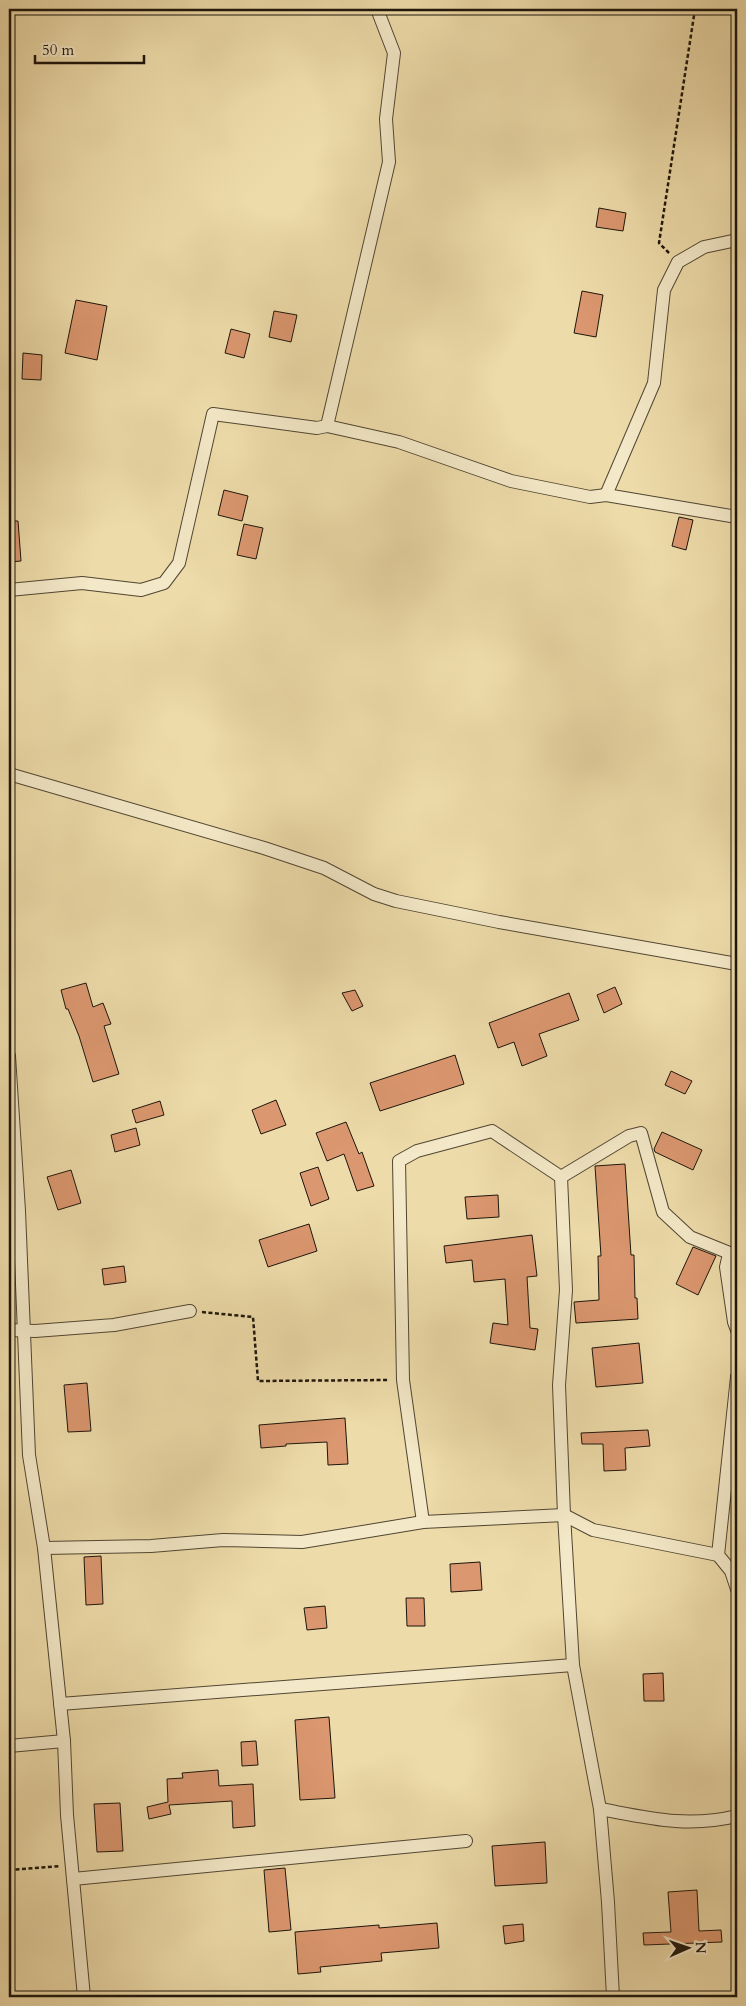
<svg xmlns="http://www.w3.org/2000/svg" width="746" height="2006" viewBox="0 0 746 2006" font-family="Cardo,serif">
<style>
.building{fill:#db976f;stroke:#1d150b}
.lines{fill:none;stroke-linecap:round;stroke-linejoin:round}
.minor-casing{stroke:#514632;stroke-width:14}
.path{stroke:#1d150b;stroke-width:2.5;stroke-dasharray:4 2.5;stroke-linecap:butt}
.minor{stroke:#f3e8c7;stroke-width:12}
</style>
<rect width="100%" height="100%" fill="#eddba9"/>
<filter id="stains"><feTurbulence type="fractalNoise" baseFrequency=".004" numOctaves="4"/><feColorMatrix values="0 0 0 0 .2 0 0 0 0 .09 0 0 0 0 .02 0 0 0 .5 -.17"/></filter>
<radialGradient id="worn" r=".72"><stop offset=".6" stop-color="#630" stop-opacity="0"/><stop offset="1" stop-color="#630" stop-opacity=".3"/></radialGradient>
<!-- building -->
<g class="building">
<path d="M599,208L626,213L623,231L596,227Z"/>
<path d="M582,291L603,295L596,337L574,333Z"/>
<path d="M76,300L107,306L97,360L65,353Z"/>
<path d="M274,311L297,315L291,342L269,337Z"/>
<path d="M231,329L250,334L244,358L225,353Z"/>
<path d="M23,353L42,355L41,380L22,379Z"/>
<path d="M224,490L248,496L242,521L218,515Z"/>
<path d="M679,517L693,520L686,550L672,546Z"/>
<path d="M9,521H18L21,561L9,562Z"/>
<path d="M244,524L263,528L256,559L237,555Z"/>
<path d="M86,983L93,1007L103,1003L111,1024L104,1026L119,1074L93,1082L79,1036L68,1009H66L61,990Z"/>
<path d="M615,987L622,1004L604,1013L597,995Z"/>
<path d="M355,990L363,1006L352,1011L342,993Z"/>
<path d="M569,993L579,1020L539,1034L547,1056L522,1066L514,1042L498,1048L489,1023Z"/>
<path d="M455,1055L464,1084L380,1111L370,1083Z"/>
<path d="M671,1071L692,1081L685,1094L665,1085Z"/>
<path d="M276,1100L286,1125L261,1134L252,1110Z"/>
<path d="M160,1101L164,1115L136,1123L132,1110Z"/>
<path d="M346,1122L359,1154L362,1152L374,1186L357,1191L344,1154L327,1161L316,1133Z"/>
<path d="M136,1128L140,1145L115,1152L111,1135Z"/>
<path d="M662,1132L702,1150L693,1170L655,1152L654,1149Z"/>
<path d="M625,1164L631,1255H634L635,1298H637L638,1319L576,1323L574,1302L599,1300L598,1256H601L595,1166Z"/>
<path d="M318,1167L329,1199L311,1206L300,1173Z"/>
<path d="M71,1170L81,1203L58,1210L47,1177Z"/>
<path d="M498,1195L499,1217L467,1219L465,1197Z"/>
<path d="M309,1224L317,1251L268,1267L259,1240Z"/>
<path d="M532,1235L537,1276L527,1277L530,1328L538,1329L535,1350L490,1343L493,1323L508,1325L505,1279L474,1282L472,1260L446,1263L444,1246Z"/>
<path d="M693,1247L716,1256L698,1295L676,1284Z"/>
<path d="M124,1266L126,1282L104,1285L102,1269Z"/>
<path d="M639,1343L643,1383L596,1387L592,1348Z"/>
<path d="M87,1383L91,1431L68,1432L64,1385Z"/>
<path d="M345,1418L348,1464L328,1465L327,1442L286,1444V1446L261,1448L259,1425Z"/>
<path d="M648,1430L650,1446L625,1448L626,1470L604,1471L603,1444H582L581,1433Z"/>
<path d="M101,1556L103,1604L86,1605L84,1557Z"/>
<path d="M480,1562L482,1590L451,1592L450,1564Z"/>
<path d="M406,1598H424L425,1626H407Z"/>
<path d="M325,1606L327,1628L307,1630L304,1608Z"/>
<path d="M663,1673L664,1701H644L643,1674Z"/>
<path d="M329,1717L335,1798L300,1800L295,1720Z"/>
<path d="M256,1741L258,1765L242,1766L241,1742Z"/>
<path d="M218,1770L219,1786L253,1784L255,1826L233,1828L232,1801L169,1805L171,1814L149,1819L147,1807L168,1802L167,1779L183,1778L182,1773Z"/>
<path d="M120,1803L123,1851L97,1852L94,1804Z"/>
<path d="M545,1842L547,1883L495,1886L492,1846Z"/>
<path d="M285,1868L291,1930L269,1932L264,1870Z"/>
<path d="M697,1890L699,1931L721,1930L722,1942L644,1945L643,1933L671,1932L668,1892Z"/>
<path d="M437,1923L439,1948L381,1953L382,1961L320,1967L321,1972L298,1974L295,1932L379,1925V1928Z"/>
<path d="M523,1924L524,1941L505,1944L503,1926Z"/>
</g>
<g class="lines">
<!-- minor casing -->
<g class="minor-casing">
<g id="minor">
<path d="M327,426L389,162L386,119L394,53L377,9"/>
<path d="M606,495L654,383L664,290L678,262L704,247L737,240"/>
<path d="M9,590L82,583L141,590L164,583L179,563L213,414L317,428L327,426L399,442L511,481L590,497L606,495L737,517"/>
<path d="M9,774L264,848L324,868L374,894L396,901L499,922L737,964"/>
<path d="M9,1056L19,1211L29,1455L44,1548L64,1741L67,1815L84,1997"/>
<path d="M561,1177L566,1290L559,1385L564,1515L573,1665L600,1809L608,1902L613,1997"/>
<path d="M561,1177L629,1136L641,1133L663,1212L690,1237L737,1256"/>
<path d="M729,1254L726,1267L734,1322L737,1330"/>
<path d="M9,1330L35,1331L114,1325L190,1311"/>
<path d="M737,1377L718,1555L731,1571L737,1589"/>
<path d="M423,1522L403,1380L399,1161L417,1151L492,1131L561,1177"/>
<path d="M44,1548L151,1546L223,1540L302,1542L423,1522L564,1515L593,1530L718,1555"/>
<path d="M60,1704L573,1665"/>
<path d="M9,1746L64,1741"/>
<path d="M600,1809C649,1818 687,1828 737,1816"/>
<path d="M73,1879L466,1841"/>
</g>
</g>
<!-- path -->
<g class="path">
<path d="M669,253L659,243L695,9"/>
<path d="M202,1312L253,1317L258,1381L389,1380"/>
<path d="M9,1870L60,1866"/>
</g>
<!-- minor -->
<use href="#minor" class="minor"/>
</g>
<!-- margin -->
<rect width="746" height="2006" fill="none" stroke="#eddba9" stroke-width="30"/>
<rect x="10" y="10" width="726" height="1986" fill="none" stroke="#1d150b" stroke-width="2.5"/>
<rect x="15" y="15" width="716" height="1976" fill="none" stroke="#1d150b"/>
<!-- north arrow -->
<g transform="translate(688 1948) rotate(88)" stroke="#f3e8c7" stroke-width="4" paint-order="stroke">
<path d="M0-4L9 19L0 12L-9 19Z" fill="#1d150b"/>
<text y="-8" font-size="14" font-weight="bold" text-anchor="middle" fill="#1d150b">N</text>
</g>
<!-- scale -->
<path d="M35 55v8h109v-8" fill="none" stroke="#1d150b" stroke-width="2.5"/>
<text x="42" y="55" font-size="15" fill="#1d150b" stroke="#f3e8c7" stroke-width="4" paint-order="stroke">50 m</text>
<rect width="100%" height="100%" filter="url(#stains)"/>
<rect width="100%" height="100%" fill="url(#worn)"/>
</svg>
